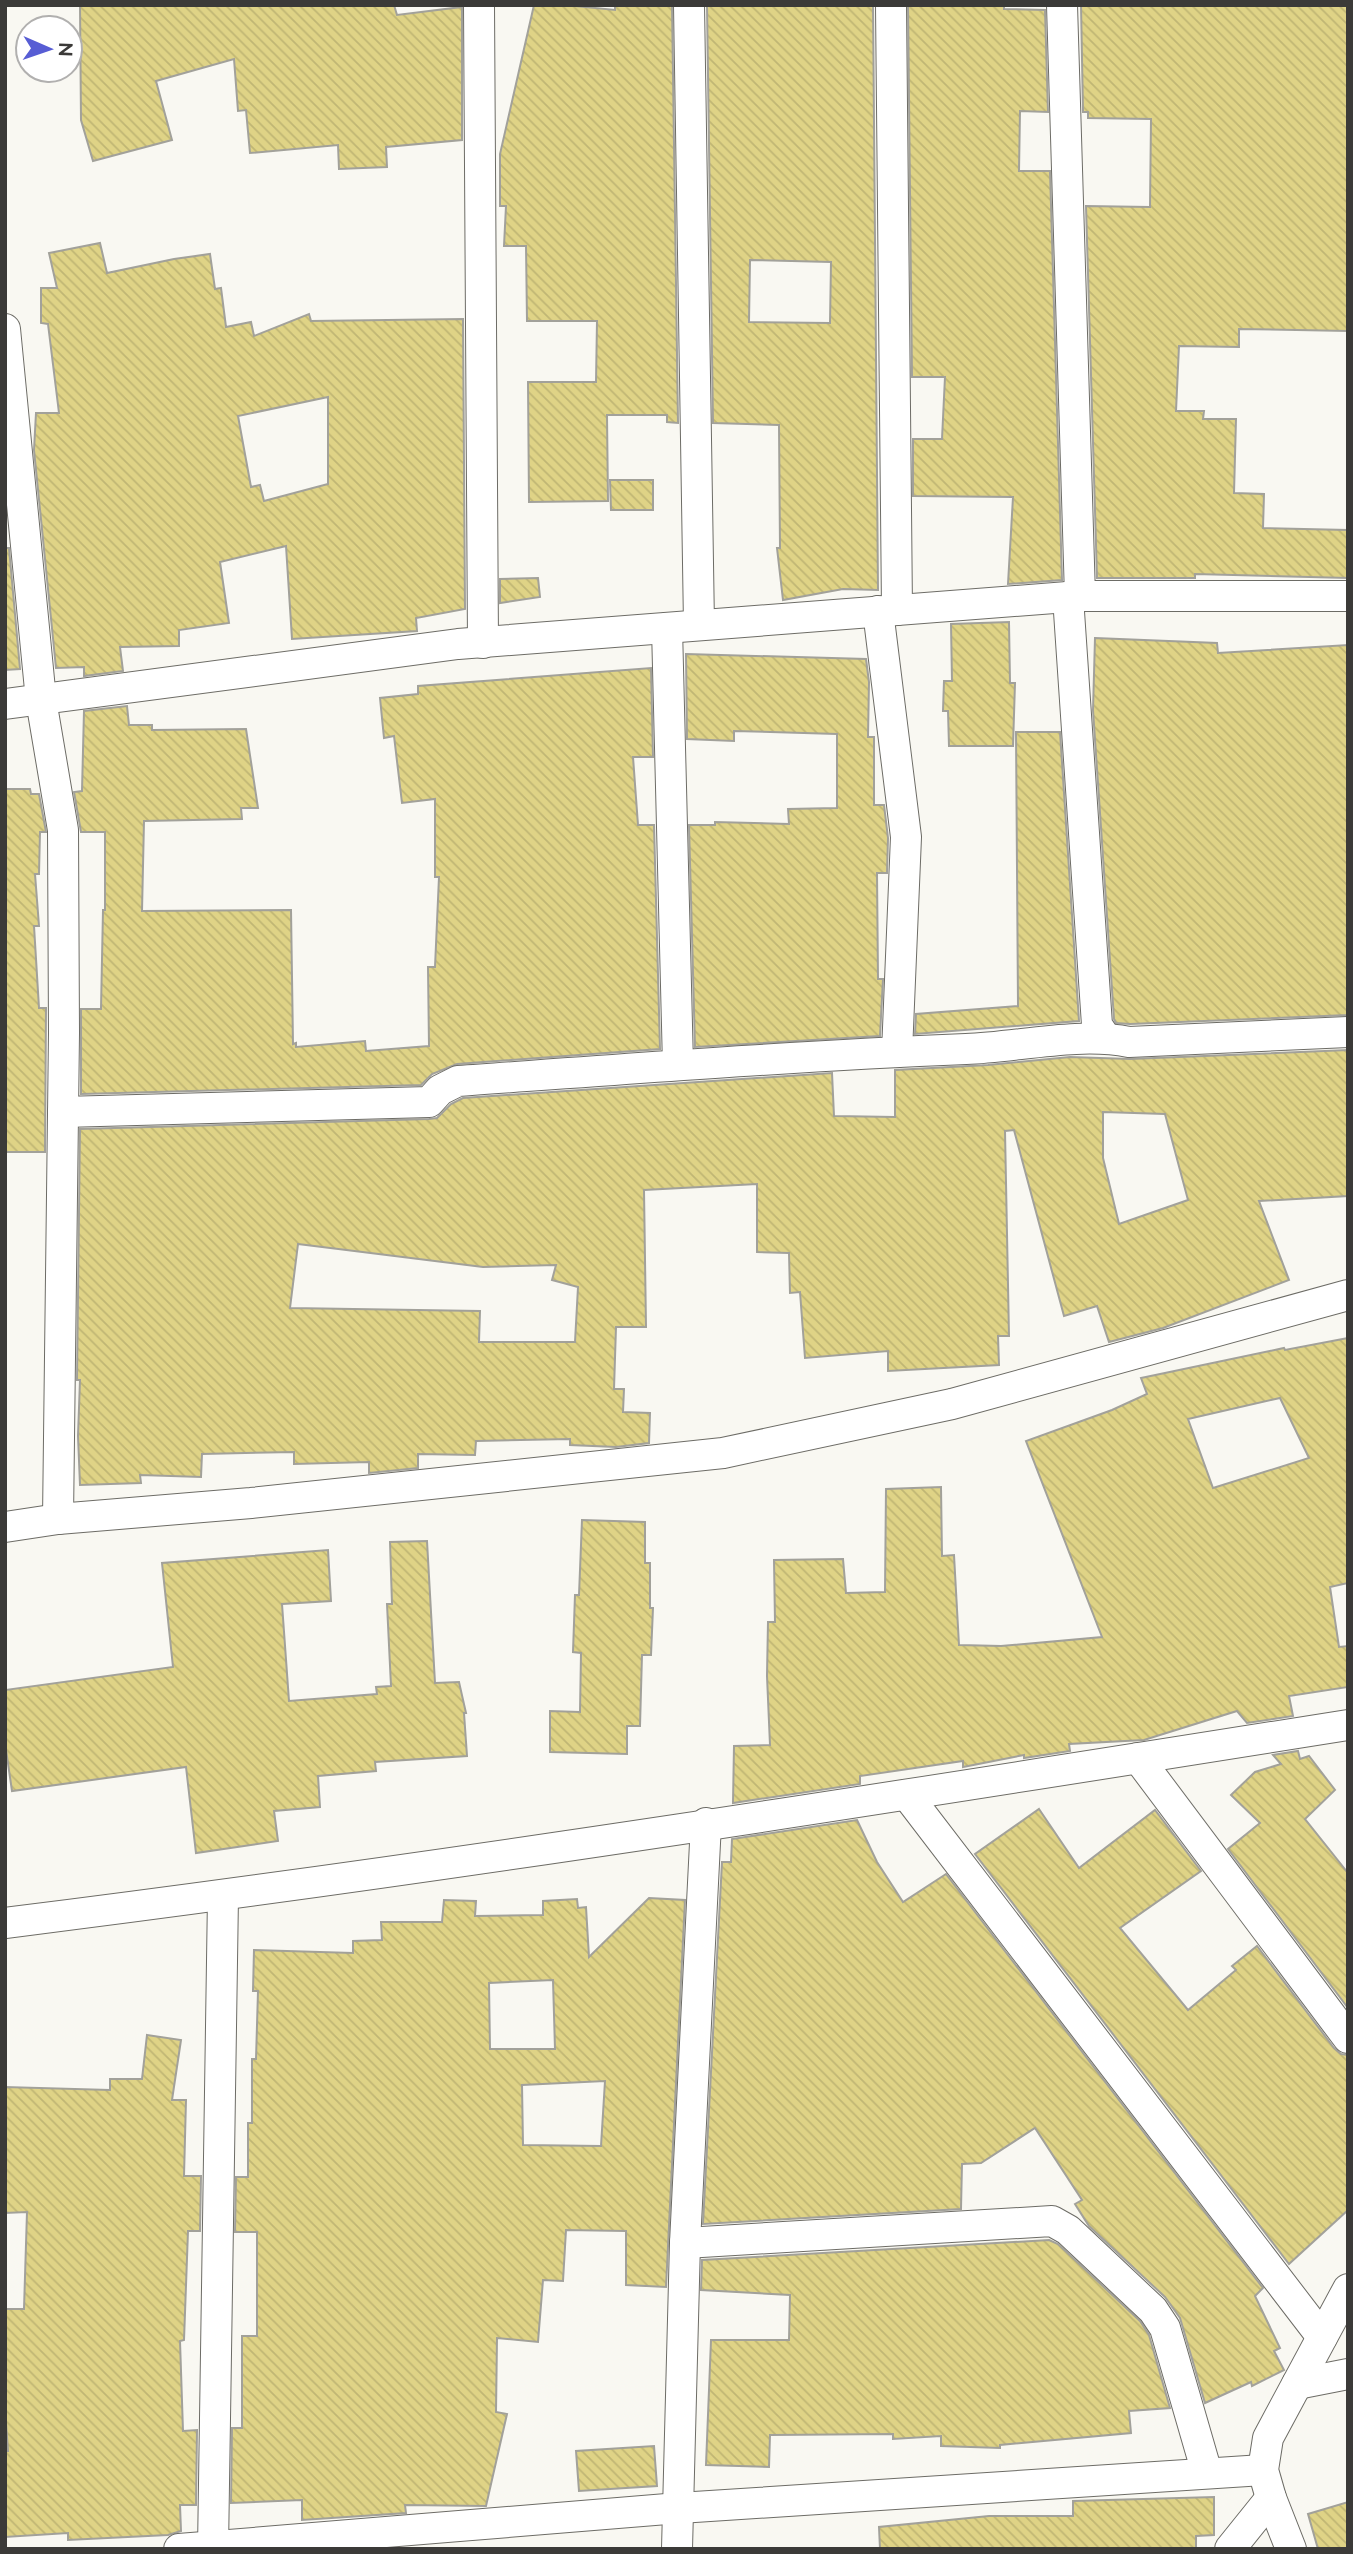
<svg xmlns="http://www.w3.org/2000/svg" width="1353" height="2554" viewBox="0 0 1353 2554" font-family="Raleway,sans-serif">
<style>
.building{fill:url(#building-back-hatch);stroke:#a2a19a;stroke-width:2;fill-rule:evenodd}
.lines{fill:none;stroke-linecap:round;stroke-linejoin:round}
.minor-casing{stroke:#6d6c66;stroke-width:32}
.minor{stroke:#fff;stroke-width:30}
</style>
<defs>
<pattern id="building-back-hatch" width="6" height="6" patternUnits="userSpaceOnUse" patternTransform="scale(1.75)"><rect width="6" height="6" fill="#dfd386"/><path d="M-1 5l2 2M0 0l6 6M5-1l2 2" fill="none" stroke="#c0b674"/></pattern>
</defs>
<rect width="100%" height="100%" fill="#f9f8f2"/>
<!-- building -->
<g class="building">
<path d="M80,5H394L397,15L462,7V140L386,147L387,167L339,169L338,145L250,153L246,110L238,111L234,59L156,81L172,140L93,161L81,120Z"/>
<path d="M534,5H565L615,10V5H672L678,423L667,422V415H607L608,501L529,502L528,382H596L597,321H527L526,246H504L506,206H500V154Z"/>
<path d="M707,5H873L878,590L843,589L783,600L777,548H780L779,425L713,423ZM750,260L831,262L830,323L749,322Z"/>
<path d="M908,5H1004V9L1045,10L1048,112L1020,111L1019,171H1050L1062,580L1008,584L1013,497L913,496V439H942L945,377H912Z"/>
<path d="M1081,5H1348V331L1239,329V347L1179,346L1176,411H1204L1203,419H1236L1234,493L1264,494L1263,528L1348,530V578L1195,574V578H1097L1086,206L1150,207L1151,119L1088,118V112H1083Z"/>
<path d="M100,243L107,273L174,259L210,254L215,289L221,288L226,327L251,322L254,336L309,314L311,321L463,319L465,609L416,618L417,631L292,639L286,546L220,562L229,623L179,630V646L120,647L123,671L84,676V667L56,668L34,450L36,413H59L48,324L41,323V288H57L49,253ZM328,397V484L264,501L260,485L251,487L238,416Z"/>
<path d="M610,480H653V510H611Z"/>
<path d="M5,548H9L20,669L5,670Z"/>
<path d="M538,578L540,597L500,603V579Z"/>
<path d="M1009,622L1010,683H1015L1013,746H949L948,711H943L944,681H952L951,624Z"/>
<path d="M1095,638L1217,643L1218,653L1348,645V1015L1130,1024L1116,1023L1114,1019L1093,710Z"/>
<path d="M686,654L866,659L869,682L868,737H874V805H884L888,838L887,873H877L878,979H883L880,1036L695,1047L689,825H715V822L789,824L788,809L837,808V734L734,731V741L687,739Z"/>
<path d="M651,668L653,757H633L638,825H654L660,1049L457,1064L432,1074L421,1085L81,1094V1009H101L103,910H105V832H81L74,792L82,791L84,711L127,706L129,725H152V730L246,729L258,808H241L242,819L144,821L142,911L291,910L293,1044L296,1043V1047L365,1041L366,1051L429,1046L428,967H435L439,877H435V799L402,803L394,736L384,738L380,698L418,694V686Z"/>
<path d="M1016,732H1060L1079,1021L915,1034L916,1014L1018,1006Z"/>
<path d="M5,789H30L31,794H39L46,832H40L39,874H35L39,926H34L39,1008H46L45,1152H5Z"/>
<path d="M1348,1050V1196L1259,1201L1289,1280L1163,1328L1109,1342L1097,1306L1064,1316L1014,1130L1005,1131L1009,1336H998L999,1365L888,1371V1351L805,1358L800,1292L790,1293L789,1253L757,1252V1184L644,1190L646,1327H616L614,1389H624L623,1412L650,1413L649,1443L616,1447L570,1445V1439L476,1441L475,1455L418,1454V1468L369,1473V1462L294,1464V1452L202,1454L201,1477L140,1475L141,1483L80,1485L78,1436L80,1380H77L80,1129L429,1119L437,1118L451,1104L463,1098L832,1073L834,1116L895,1117V1070L988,1065L1070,1057L1130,1059ZM1103,1112L1165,1114L1188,1200L1119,1224L1103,1158ZM298,1244L483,1267L556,1265L552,1280L578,1287L575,1342H479L480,1311L290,1308Z"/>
<path d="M1348,1338V1583L1330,1587L1339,1647L1348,1646V1687L1289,1696L1293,1716L1247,1723L1237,1711L1144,1740L1069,1744L1070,1751L1024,1758V1755L963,1767V1761L860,1776V1784L733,1803L734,1746L770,1745L767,1676L768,1622H775L774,1560L843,1559L846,1593L885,1592L886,1489L941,1487L942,1556L954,1555L959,1645L1001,1646L1102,1637L1026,1441L1112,1410L1147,1394L1141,1378L1284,1348L1285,1350ZM1280,1398L1309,1458L1213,1488L1188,1419Z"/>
<path d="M582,1520L645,1522V1563H650V1608H653L651,1655H642L640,1726H627V1754L550,1752V1711L580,1712L581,1653L573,1652L575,1595H579Z"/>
<path d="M427,1541L435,1683L459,1682L466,1713H464L467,1756L375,1762L376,1771L318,1776L320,1807L274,1811L278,1841L196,1853L186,1767L12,1791L5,1743V1690L173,1667L162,1563L328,1550L331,1601L282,1604L289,1701L377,1694L376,1687L391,1686L387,1604H392L390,1542Z"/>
<path d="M1298,1751L1300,1759L1309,1756L1335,1790L1305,1819L1348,1873V2008L1228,1849L1260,1823L1231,1795L1255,1772L1281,1764L1273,1755Z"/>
<path d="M1039,1809L1079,1868L1155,1810L1201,1871L1120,1928L1188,2010L1236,1970L1232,1966L1257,1946L1334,2048L1341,2054L1348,2055V2210L1289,2264L975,1854Z"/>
<path d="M857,1820L877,1862L903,1902L946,1874L1263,2288L1255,2296L1280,2348L1274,2351L1284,2370L1252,2386L1251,2382L1205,2403L1180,2318L1165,2297L1089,2226L1075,2204L1082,2200L1035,2128L981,2163L962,2164L961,2209L703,2224L722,1862H731L732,1839Z"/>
<path d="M649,1898L685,1900L666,2287L626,2285V2231L566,2230L563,2281L543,2280L538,2342L497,2338L496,2412L507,2414L486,2506L405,2505L406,2513L302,2520V2500L231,2503L232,2428H242V2336H257V2232H235L236,2177H248V2123H252V2059H256L258,1991H253L254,1950L353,1953V1941L382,1940L381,1922H442L444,1900L476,1901L475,1916L543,1915V1901L577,1899L578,1908L586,1907L589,1957ZM553,1980L555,2049H490L489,1983ZM605,2081L601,2146L523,2145L522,2085Z"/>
<path d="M147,2035L181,2040L172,2100H186L184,2176H201L200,2231H188L184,2340L180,2341L183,2431L197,2430L196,2505H180L181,2531L168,2535L68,2540V2533L5,2537V2451H8L5,2409V2309H24L27,2212L5,2213V2087L110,2090V2079H142Z"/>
<path d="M1049,2240L1058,2244L1140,2321L1149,2335L1170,2408L1129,2411L1131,2433L1000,2445V2448L941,2446V2436L893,2439V2434L770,2435L769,2467L706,2465L711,2340H789L790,2295L701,2290L702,2260Z"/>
<path d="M654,2446L657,2486L579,2491L576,2451Z"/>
<path d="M1214,2497V2535L1196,2536V2549H880L879,2527L989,2516H1073V2501Z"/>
<path d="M1348,2502V2549H1318L1308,2514Z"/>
</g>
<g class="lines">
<!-- minor casing -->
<g class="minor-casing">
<g id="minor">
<path d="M479,5L483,643"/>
<path d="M689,5L699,625"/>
<path d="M891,5L897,610"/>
<path d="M1062,5L1080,596"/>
<path d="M5,329L41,700L63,830L64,1033L58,1519"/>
<path d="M1068,597L1097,1025L1105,1037"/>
<path d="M878,611L906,837L897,1052"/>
<path d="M667,628L678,1065"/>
<path d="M5,704L458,644L1080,596H1348"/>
<path d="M63,1112L429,1102L440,1090L458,1081C627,1069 796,1056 966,1049C1018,1047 1078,1032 1129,1042L1348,1032"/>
<path d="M5,1527L58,1519L251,1503L723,1453L952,1404L1348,1295"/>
<path d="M1138,1758L1348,2038"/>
<path d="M907,1795L1322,2337"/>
<path d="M5,1923C454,1867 901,1796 1348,1725"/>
<path d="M685,2243L1052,2221L1068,2230L1153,2310L1165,2328L1207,2473"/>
<path d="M1297,2384L1348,2374"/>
<path d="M179,2549L679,2508L1263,2470"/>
<path d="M213,2549L223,1896"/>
<path d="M677,2549L685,2243L706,1823"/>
<path d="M1230,2549L1271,2498"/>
<path d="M1291,2549L1271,2498L1263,2470L1268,2438L1348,2289"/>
</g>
</g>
<!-- minor -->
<use href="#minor" class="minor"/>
</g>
<!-- border -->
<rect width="1353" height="2554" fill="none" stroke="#3b3a38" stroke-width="14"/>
<!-- north arrow -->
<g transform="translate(49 49) rotate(92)"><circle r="33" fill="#ffffff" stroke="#b1b0af" stroke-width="2"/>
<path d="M0-5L12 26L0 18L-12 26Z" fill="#575dd4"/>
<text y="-10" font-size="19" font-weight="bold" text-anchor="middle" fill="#3b3a38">N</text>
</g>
</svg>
